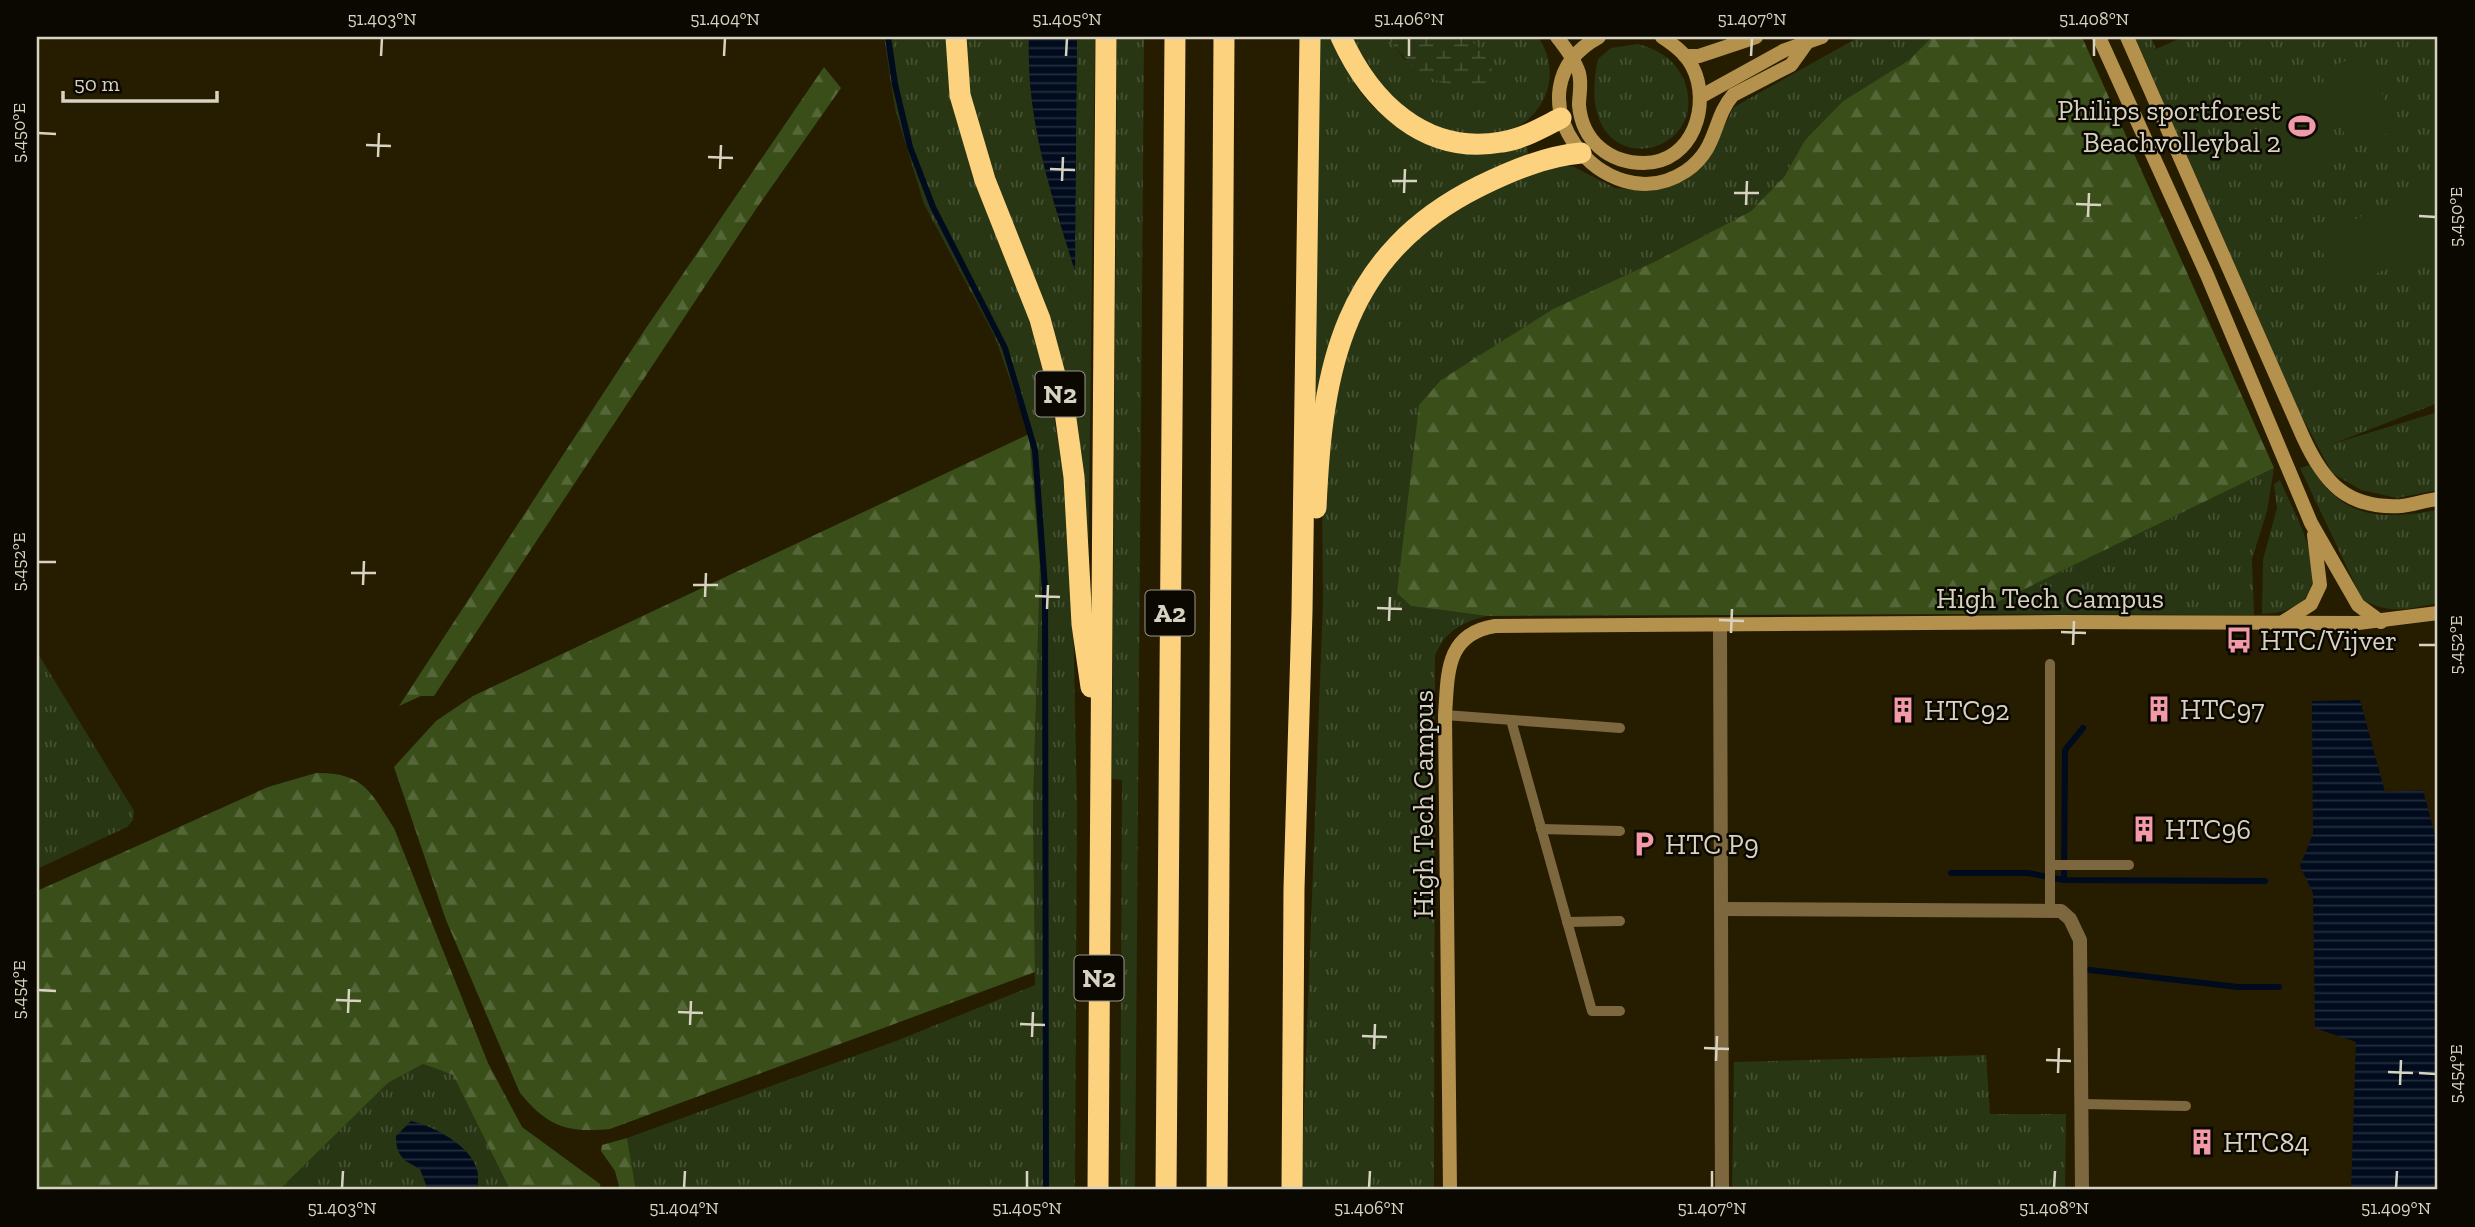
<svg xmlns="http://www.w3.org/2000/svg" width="2475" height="1227" viewBox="0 0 2475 1227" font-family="'Zilla Slab',serif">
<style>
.grass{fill:url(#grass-tufts)}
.forest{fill:url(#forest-firs)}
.wetland{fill:url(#wetland-marsh)}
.pitch{fill:#283614}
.water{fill:url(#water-rules)}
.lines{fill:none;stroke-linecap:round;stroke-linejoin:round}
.stream{stroke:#000b1d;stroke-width:6}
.lane{stroke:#7d673e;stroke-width:10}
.street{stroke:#7d673e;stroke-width:14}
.secondary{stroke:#b4914d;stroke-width:14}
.highway{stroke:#fdd27e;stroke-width:21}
.ticks{fill:none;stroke:#d7d2c1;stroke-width:2.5}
.labels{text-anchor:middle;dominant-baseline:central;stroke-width:5;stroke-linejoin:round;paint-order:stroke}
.shield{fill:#0b0801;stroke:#9a9587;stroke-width:2}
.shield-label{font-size:26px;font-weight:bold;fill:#d7d2c1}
.poi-label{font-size:28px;fill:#d7d2c1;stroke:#0b0801;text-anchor:start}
.street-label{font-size:28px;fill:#d7d2c1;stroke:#0b0801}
.neatline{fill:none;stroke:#d7d2c1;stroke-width:2.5}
.ticks-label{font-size:18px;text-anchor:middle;fill:#d7d2c1}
</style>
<defs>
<pattern id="grass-tufts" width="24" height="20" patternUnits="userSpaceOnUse" patternTransform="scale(1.75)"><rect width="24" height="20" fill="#283614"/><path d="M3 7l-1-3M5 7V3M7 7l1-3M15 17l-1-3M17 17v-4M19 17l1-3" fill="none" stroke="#465234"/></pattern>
<pattern id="forest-firs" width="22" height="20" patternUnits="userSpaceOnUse" patternTransform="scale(1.75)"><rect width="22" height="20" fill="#394e19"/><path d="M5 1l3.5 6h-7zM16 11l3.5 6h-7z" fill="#556739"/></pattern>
<pattern id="wetland-marsh" width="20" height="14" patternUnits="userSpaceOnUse" patternTransform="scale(1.75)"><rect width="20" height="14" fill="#283614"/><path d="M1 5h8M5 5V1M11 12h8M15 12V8" fill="none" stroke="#465234"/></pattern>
<pattern id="water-rules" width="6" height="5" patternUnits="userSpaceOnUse" patternTransform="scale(1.75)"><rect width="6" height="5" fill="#000b1d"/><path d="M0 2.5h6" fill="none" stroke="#242e3c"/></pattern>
</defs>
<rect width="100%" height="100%" fill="#261d01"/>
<!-- grass -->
<g class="grass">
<path d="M884,37H946L1035,324L1066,477L1072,560L1077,807L1075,1190H636L627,1138L896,1041L1035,985L1033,806L1040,566L1029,434L995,337L924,204L895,109Z"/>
<path d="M963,37H1029C1026,118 1050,191 1074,268L1077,37H1095L1088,588L1082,476L967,93Z"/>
<path d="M1117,37H1144L1135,1190H1120L1122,780L1112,779Z"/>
<path d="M1311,37H1331C1340,56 1349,76 1362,94C1390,132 1439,147 1484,152C1497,153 1513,149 1527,147L1529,156C1495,173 1451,190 1421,213C1345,270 1325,340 1314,430Z"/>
<path d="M1350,37H1387L1405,60L1491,63L1468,37H1538C1568,80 1537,134 1485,136C1455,137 1418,122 1395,103C1374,86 1363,60 1350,37Z"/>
<path d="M1859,37H1932L1909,60L1843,101L1805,140L1784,177L1751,211L1656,261L1553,309L1411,606L1487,616C1462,622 1445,631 1435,656L1434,1190H1301L1323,601L1322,494L1336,372L1359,310L1395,254L1432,221L1496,187L1561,164L1574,167L1615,188L1651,191L1687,177L1708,157L1734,107Z"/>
<path d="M2135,37H2151L2156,49L2183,37H2438V403L2332,444L2438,412V490L2397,498L2361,490L2332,473L2300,413Z"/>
<path d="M1638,44C1660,50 1677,61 1685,83C1712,161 1570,188 1598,59L1611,48Z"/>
<path d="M2310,465C2343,520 2380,520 2438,510V603C2409,609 2388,615 2362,599L2300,468Z"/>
<path d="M2274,468L2267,511L2252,559L2254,615L1973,614Z"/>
<path d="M2280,480C2300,526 2351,610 2262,614L2263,560L2277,508L2274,484Z"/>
<path d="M37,652L134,811L133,820L127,827L37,869Z"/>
<path d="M1986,1055L1990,1114H2066L2065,1190H1732L1734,1062Z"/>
<path d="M423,1064L453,1075L510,1190H476L479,1184L402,1159L420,1169L428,1190H279L388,1083Z"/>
</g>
<!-- forest -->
<g class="forest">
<path d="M1932,37H2082L2274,468L1973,614L1487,616L1411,606L1397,593L1419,405L1441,380L1553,309L1656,261L1751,211L1784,177L1805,140L1843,101L1909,60Z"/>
<path d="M824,67L841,88L756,209L434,696H421L399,706L644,331Z"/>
<path d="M1029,434L1040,566L1033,806L1035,972L610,1129C567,1133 548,1127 520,1093L446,920L394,767L436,721L473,696Z"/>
<path d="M316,773C363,772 371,792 394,828L488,1063L522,1127L600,1184L601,1190H510L453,1075L423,1064L388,1083L279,1190H37V891L268,787Z"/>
<path d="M627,1138L636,1190H620L615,1171L601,1151L602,1145Z"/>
</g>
<!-- wetland -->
<path class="wetland" d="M1387,37H1468L1491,63L1493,82C1445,96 1415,74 1387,37Z"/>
<!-- pitch -->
<g class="pitch">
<path d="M2366,53L2396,130L2350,148L2320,71Z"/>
<path d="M2312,78L2343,153L2292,174L2261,99Z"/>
<path d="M2438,181V245L2340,290L2316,237Z"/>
</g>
<!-- water -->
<g class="water">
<path d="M1029,37H1077L1075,271C1051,193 1026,119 1029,37Z"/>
<path d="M2360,700L2385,792L2423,790L2438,846V1190H2351L2356,1042L2315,1028L2313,893L2300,866L2313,834L2312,701Z"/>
<path d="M411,1121C438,1127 490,1155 476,1190H428L420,1169C403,1160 396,1156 396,1136Z"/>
</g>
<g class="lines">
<!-- stream -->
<g class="stream">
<path d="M888,37L895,84L910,147L933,207L1005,348L1035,450L1045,588L1046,1190"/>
<path d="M1951,873H2028L2064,880L2265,881"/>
<path d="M2064,880L2065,750L2083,728"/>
<path d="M2090,970L2238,987H2279"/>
</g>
<!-- lane -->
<g class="lane">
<path d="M2050,664V910"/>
<path d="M1445,715L1620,728"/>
<path d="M1511,720L1592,1011H1620"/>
<path d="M1541,829L1620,831"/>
<path d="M2052,865H2129"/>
<path d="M1567,922L1620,921"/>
<path d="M2082,1104L2186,1106"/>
</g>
<!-- street -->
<g class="street">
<path d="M1720,626L1722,1190"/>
<path d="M1721,909L2061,911L2070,919L2080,940L2082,1190"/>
</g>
<!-- secondary -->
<g class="secondary">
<path d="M1557,37C1565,47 1575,60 1579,73C1582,84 1579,95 1579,105C1582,141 1609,163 1644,163C1693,163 1712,104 1692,66C1685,53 1674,45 1662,37"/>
<path d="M1599,37C1501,90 1604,226 1686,171C1719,148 1712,119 1733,95L1791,65L1806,44"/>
<path d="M2099,37L2207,275L2311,523L2358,605L2381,622"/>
<path d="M2127,37L2303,437C2324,483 2347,509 2401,506C2413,505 2426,500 2438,499"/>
<path d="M1685,56H1699L1756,37"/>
<path d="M1700,97L1785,50L1822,37"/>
<path d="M2283,622L2311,604L2320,585L2314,535"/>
<path d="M1450,1190L1445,715C1448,674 1445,634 1495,626L2058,622L2358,623L2438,613"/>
</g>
<!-- highway -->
<g class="highway">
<path d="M956,37L960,95L985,180L1040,319L1065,412L1074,477L1082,624L1091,687"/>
<path d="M1341,37C1370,101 1424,156 1502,142C1523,139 1543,127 1561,118"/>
<path d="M1316,508C1322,367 1343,254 1480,186C1511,171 1546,156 1581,153"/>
<path d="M1098,1190L1106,37"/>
<path d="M1166,1190L1175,37"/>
<path d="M1217,1190L1224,37"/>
<path d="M1292,1190L1294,889L1302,612L1310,37"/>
</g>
</g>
<!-- ticks -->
<path class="ticks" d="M381,56L382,38M724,56L725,38M1066,56L1067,38M1409,56V38M1751,56L1752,38M2094,56V38M38,133L56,134M366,145L391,146M378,157L379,133M708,157L733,158M720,169L721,145M1050,169L1075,170M1062,181L1063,157M1392,181H1417M1404,193L1405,169M1734,193H1759M2076,204L2101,205M1746,205L1747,181M2419,216L2436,217M2088,217L2089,193M38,562H56M351,573H376M363,585L364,561M693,585H718M1035,596L1060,597M705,597L706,573M1377,608L1402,609M1047,609L1048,585M1719,620L1744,621M1389,621L1390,597M2061,632L2086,633M1731,633L1732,609M2073,645L2074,621M2419,645H2436M38,990L56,991M336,1000L361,1001M678,1012L703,1013M348,1013L349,989M1020,1024L1045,1025M690,1025L691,1001M1362,1036L1387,1037M1032,1037L1033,1012M1704,1048L1729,1049M1374,1049L1375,1024M2046,1060L2071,1061M1716,1061L1717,1036M2388,1072L2413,1073M2058,1073L2059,1048M2419,1073L2436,1074M2400,1085L2401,1060M342,1188L343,1171M684,1188L685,1171M1027,1188V1171M1369,1188L1370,1171M1712,1188V1171M2054,1188L2055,1171M2396,1188L2397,1171"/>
<!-- icons -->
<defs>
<g id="stadium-bare" transform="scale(2.1)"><path d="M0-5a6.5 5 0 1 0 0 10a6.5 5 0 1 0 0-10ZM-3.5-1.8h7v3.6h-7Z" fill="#f39aa8" stroke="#0b0801" stroke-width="2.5" paint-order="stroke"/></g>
<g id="bus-bare" transform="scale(2.1)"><path d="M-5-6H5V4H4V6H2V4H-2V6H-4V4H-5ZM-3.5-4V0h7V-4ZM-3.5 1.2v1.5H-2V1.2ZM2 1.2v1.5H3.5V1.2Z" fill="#f39aa8" stroke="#0b0801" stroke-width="2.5" paint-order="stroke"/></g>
<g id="building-bare" transform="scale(2.1)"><path d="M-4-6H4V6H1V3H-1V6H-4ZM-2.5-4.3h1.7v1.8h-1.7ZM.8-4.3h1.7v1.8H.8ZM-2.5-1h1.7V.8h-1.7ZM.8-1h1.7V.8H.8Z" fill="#f39aa8" stroke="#0b0801" stroke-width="2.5" paint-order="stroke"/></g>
<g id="parking-bare" transform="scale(2.1)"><path d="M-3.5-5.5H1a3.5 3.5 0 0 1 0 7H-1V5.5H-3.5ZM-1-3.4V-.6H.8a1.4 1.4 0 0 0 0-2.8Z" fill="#f39aa8" stroke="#0b0801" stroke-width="2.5" paint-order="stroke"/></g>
</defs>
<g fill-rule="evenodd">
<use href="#stadium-bare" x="2302" y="126"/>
<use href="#bus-bare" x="2239" y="640"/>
<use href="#building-bare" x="2159" y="709"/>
<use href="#building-bare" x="1903" y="710"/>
<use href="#building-bare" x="2144" y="829"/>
<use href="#parking-bare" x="1644" y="844"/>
<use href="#building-bare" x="2202" y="1142"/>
</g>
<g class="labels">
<!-- shield labels -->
<g class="shield">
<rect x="1035.5" y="371.5" width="49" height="45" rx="5"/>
<rect x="1145.5" y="590.5" width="49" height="45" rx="5"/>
<rect x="1074.5" y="955.5" width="49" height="45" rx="5"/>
</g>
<g class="shield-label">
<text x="1060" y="394">N2</text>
<text x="1170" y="613">A2</text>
<text x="1099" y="978">N2</text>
</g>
<!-- poi labels -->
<g class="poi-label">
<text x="2281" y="110" text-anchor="end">Philips sportforest<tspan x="2281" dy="32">Beachvolleybal 2</tspan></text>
<text x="2260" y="640">HTC/Vijver</text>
<text x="2180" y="709">HTC97</text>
<text x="1924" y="710">HTC92</text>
<text x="2165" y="829">HTC96</text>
<text x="1665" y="844">HTC P9</text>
<text x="2223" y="1142">HTC84</text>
</g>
<!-- street labels -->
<g class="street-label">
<text x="2050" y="598">High Tech Campus</text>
<text transform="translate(1423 804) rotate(-90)">High Tech Campus</text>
</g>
</g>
<!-- border -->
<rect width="2475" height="1227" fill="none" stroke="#0b0801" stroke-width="77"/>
<!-- scale -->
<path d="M63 91v10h154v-10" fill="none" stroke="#d7d2c1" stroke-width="3.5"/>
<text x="74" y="91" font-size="21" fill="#d7d2c1" stroke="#0b0801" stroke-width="5" paint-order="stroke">50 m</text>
<rect x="38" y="38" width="2398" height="1150" class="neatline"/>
<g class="ticks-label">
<text x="382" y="25">51.403°N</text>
<text x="725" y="25">51.404°N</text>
<text x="1067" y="25">51.405°N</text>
<text x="1409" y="25">51.406°N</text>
<text x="1752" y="25">51.407°N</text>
<text x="2094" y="25">51.408°N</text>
<text transform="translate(19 133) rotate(-90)" y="6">5.450°E</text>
<text transform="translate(2456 217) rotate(-90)" y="6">5.450°E</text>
<text transform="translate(19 562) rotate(-90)" y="6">5.452°E</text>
<text transform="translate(2456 645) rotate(-90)" y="6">5.452°E</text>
<text transform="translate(19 990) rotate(-90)" y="6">5.454°E</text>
<text transform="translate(2456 1074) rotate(-90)" y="6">5.454°E</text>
<text x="342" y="1214">51.403°N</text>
<text x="684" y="1214">51.404°N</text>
<text x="1027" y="1214">51.405°N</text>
<text x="1369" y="1214">51.406°N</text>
<text x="1712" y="1214">51.407°N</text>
<text x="2054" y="1214">51.408°N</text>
<text x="2396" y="1214">51.409°N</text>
</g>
</svg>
